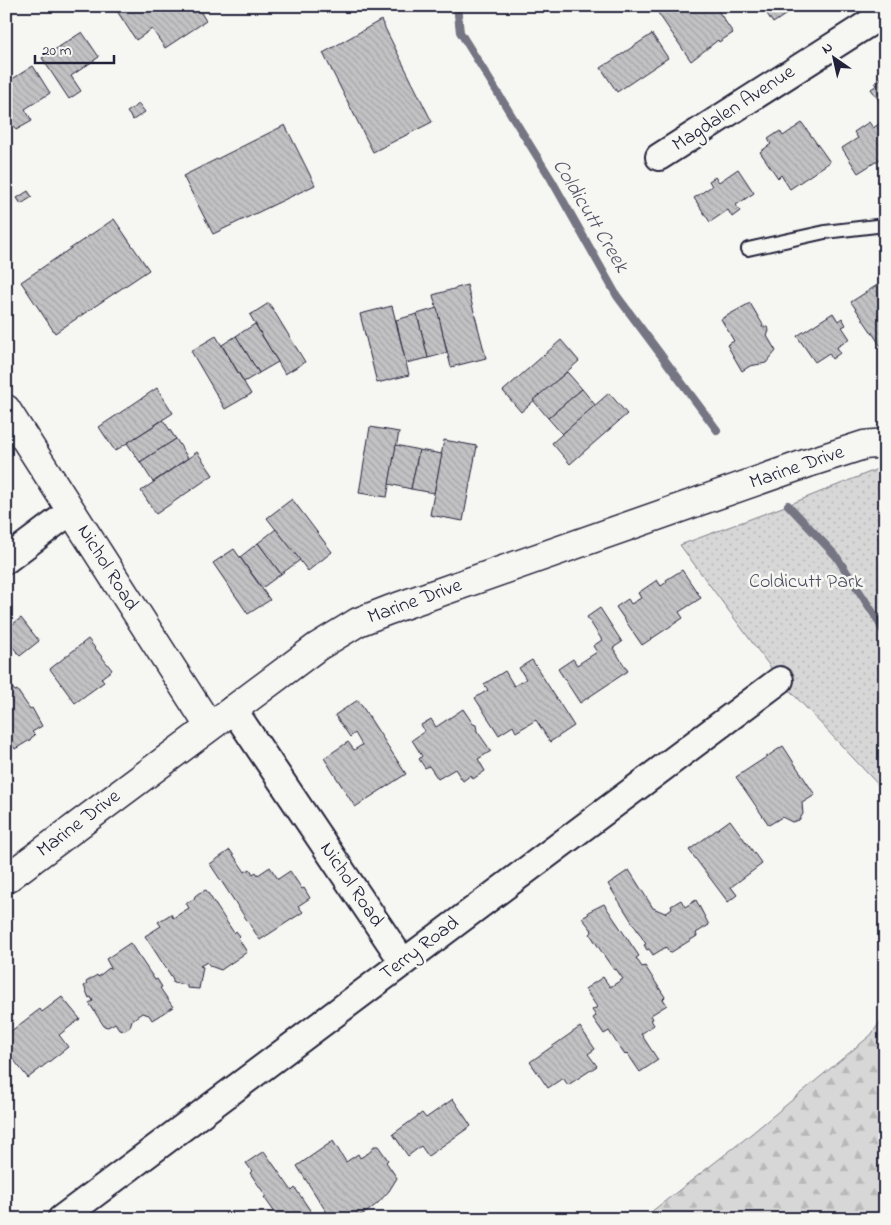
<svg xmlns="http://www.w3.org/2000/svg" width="891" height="1225" viewBox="0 0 891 1225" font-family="'Indie Flower',sans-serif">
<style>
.forest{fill:url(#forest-firs);stroke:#7c7c89}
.park{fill:url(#park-dots);stroke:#7c7c89}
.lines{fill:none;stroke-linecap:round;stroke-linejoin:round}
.stream{stroke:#757583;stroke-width:8}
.building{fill:url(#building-back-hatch);stroke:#22223b}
.lane-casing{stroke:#22223b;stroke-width:16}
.street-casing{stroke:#22223b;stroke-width:30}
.secondary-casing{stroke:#22223b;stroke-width:31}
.lane{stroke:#f6f6f2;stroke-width:12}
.street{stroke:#f6f6f2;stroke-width:26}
.secondary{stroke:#f6f6f2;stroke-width:28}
.labels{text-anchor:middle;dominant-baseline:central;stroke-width:5;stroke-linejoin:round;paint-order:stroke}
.street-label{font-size:20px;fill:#22223b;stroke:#f6f6f2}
.park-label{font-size:20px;fill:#4f4f62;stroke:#f6f6f2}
.water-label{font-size:21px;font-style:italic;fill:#535365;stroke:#f6f6f2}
</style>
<defs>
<pattern id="forest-firs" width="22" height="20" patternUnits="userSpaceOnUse" patternTransform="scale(1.25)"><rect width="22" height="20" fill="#d7d7d7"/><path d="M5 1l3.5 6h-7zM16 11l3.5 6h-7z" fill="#b8b8b9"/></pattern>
<pattern id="park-dots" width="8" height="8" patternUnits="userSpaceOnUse" patternTransform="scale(1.25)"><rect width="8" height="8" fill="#d7d7d7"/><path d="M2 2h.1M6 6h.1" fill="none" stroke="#b8b8b9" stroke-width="1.8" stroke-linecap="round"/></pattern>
<pattern id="building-back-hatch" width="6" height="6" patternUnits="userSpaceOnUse" patternTransform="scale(1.25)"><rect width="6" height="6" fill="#c2c2c4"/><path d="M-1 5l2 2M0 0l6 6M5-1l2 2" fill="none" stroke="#a6a6a9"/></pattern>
</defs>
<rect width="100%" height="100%" fill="#f6f6f2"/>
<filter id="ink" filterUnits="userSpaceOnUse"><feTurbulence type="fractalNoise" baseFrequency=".02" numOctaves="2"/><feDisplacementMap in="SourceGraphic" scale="10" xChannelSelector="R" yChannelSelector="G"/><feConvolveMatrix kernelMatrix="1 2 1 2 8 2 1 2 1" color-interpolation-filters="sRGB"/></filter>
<g filter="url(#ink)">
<!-- forest -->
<path class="forest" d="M885,1015V1219H642L745,1139L871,1035Z"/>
<!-- park -->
<path class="park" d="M885,466V792L780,680L680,545L788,505Z"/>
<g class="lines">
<!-- stream -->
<g class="stream">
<path d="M457,6L460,32L551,179L617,296L717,430"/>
<path d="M788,505L836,556L876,617L885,634"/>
</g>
</g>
<!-- building -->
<g class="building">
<path d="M118,6H197L206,21L165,48L152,29L136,40L115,8Z"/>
<path d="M662,6H715L733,33L719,42L718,40L691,61L656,10Z"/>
<path d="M762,6H792L794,9L773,23Z"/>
<path d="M381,20L432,122L373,152L323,53Z"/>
<path d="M82,32L99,57L71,76L81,91L69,99L42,58Z"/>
<path d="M652,34L668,58L617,92L601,68Z"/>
<path d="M33,66L50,93L25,109L32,121L16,130L6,115V83Z"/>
<path d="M885,74V109L871,89L877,85L875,83L881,79L880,77Z"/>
<path d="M139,104L145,112L133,120L127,112Z"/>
<path d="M885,120V156L858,173L842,148L858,138L854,132L869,122L873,128Z"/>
<path d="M802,123L830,162L790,189L781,175L778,178L760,152L771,144L768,139L780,131L783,136Z"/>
<path d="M285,125L315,185L213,234L183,176Z"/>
<path d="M738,169L754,193L736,205L740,211L732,217L728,210L710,222L694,198L712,186L709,181L715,177L719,182Z"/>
<path d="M28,191L32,197L21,204L17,198Z"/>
<path d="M114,219L149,270L55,333L21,282Z"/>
<path d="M885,280V352L851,302Z"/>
<path d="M467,285L486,358L451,367L433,295Z"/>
<path d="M269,303L305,362L285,374L250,315Z"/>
<path d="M750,303L763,325L762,327H768L769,331L767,336L776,351L766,363L750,366L742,371L727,345L734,341L721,319Z"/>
<path d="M392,306L409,375L377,383L360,314Z"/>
<path d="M437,308L447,353L428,358L417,314Z"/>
<path d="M833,313L838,321L842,318L846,325L842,327L850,339L837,347L840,353L832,359L829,353L815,362L797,336Z"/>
<path d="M417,314L428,358L406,363L396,320Z"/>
<path d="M255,324L278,362L259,373L236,336Z"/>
<path d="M216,336L251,394L225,409L191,351Z"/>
<path d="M236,336L259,373L244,382L222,345Z"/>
<path d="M561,340L579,361L521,412L503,391Z"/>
<path d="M567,372L582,389L548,418L533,400Z"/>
<path d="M157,388L173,413L115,451L99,427Z"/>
<path d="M582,389L596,406L562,434L548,418Z"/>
<path d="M609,393L627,414L570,464L552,443Z"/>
<path d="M163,420L176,439L140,462L127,443Z"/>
<path d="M370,427L399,432L387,497L359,493Z"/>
<path d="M176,439L188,458L153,482L140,462Z"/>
<path d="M444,440L477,446L463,521L430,515Z"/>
<path d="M396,445L419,450L411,489L389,484Z"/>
<path d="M419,450L442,454L434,493L411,489Z"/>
<path d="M197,452L213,475L156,514L141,491Z"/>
<path d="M292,499L332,552L308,571L267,518Z"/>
<path d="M276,529L300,560L281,574L258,543Z"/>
<path d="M258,543L281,574L262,588L240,557Z"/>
<path d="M234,549L270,600L248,614L213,563Z"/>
<path d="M682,570L701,598L679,612L683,618L642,645L616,607L628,599L631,604L641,598L638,593L657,580L661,586L667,582L666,580Z"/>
<path d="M600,608L622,642L613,648L628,671L580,703L558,669L573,659L577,665L597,652L593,646L602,640L587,617Z"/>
<path d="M21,618L39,641L20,656L6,638V629Z"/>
<path d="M88,639L112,670L101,678L104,682L75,703L50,669Z"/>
<path d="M532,660L574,726L550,742L536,720L516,732L513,726L499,735L475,698L488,690L484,684L505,671L514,686L526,679L519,668Z"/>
<path d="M9,684L15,691L17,690L30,709L32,708L42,726L32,732L35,735L31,738L30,740L15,749L6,736V686Z"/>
<path d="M358,700L406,774L355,807L324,758L348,742L354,750L362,745L355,733L350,737L335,715Z"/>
<path d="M463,709L473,724L476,725L477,731L491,751L478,759L485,771L473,779L471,775L463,781L455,769L438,779L429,766L425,768L419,759L422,756L412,740L425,731L421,725L431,719L436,727Z"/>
<path d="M783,746L815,795L802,803L803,814L799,820L792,822L782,817L769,825L736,777Z"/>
<path d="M730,820L762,864L731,887L737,895L728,902L689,850Z"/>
<path d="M230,850L245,872L250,869L253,874L256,872L258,875L270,867L278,879L290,871L302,889L304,888L310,898L298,906L303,912L260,940L210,864Z"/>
<path d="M629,870L653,908L665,913L672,908L671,906L681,900L685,907L696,900L709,925L696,933L697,936L670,953L666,947L653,955L649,949L647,950L644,945L646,944L608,884Z"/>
<path d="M206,890L234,933L236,931L240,936L238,938L247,952L221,970L210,966L207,962L200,966L203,967L199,989L187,988V985L173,983V979L145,936L161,926L158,922L171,914L173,918L189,908L186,903L194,899L195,896L199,893Z"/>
<path d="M604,904L639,956L636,958L642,967L645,966L665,997L663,999L667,1005L651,1015L653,1019L651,1020L654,1025L641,1034L658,1060L640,1072L627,1053L625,1055L620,1048L609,1031L604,1034L593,1018L596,1016L592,1010L597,1007L585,989L603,977L610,987L623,979L616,969L614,970L605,957L590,934L592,932L591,929L582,918L589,914L588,912Z"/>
<path d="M130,943L155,980L157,979L162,987L160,988L173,1007L152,1020L149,1015L142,1013L132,1020L130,1027L125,1030L119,1029L115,1023L108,1027L104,1026L89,1003L93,1001L91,997L89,998L84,986L87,984L86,982L97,975L98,977L109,968L110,969L111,968L106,959Z"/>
<path d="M62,997L80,1019L59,1035L68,1047L28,1078L6,1050V1035L40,1009L42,1012Z"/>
<path d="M580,1027L595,1049L588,1054L597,1066L568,1085L563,1078L548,1088L530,1062Z"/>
<path d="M453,1099L471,1126L428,1156L421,1146L408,1156L393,1134L422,1113L426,1118Z"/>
<path d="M333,1141L346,1162L358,1154L360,1158L370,1152L374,1146H378L388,1160L386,1162L397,1178L389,1191L378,1203L367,1212L351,1219H331L297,1166Z"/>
<path d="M264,1151L292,1191L295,1188L316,1219H276L278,1217L264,1197L266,1196L250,1173L252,1171L246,1163Z"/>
</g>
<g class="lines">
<!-- lane casing -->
<g class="lane-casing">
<path id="lane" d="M748,249L825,232L885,225"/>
</g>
<!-- street casing -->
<g class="street-casing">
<g id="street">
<path d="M659,157L885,13"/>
<path d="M6,560L71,511"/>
<path d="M233,709L403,962"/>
<path d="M61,1219L780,680"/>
</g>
</g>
<!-- secondary casing -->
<g class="secondary-casing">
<g id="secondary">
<path d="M6,409L209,726"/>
<path d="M6,879L317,647L358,622L389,610L808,463L864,445L885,443"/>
</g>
</g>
<!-- lane -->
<use href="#lane" class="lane"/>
<!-- street -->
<use href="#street" class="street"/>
<!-- secondary -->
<use href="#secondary" class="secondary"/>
</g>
</g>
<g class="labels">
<!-- street labels -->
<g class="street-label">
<text transform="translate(734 109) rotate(-33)">Magdalen Avenue</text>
<text transform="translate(797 468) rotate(-19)">Marine Drive</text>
<text transform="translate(107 568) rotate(58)">Nichol Road</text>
<text transform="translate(415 602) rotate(-20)">Marine Drive</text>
<text transform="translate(79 824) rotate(-37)">Marine Drive</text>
<text transform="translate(351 885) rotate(56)">Nichol Road</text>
<text transform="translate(420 949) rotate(-37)">Terry Road</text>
</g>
<!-- park labels -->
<g class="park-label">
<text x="806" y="582">Coldicutt Park</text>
</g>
<!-- water labels -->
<g class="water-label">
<text transform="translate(590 216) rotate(59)">Coldicutt Creek</text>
</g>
</g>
<!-- margin -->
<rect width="891" height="1225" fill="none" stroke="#f6f6f2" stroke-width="25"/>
<rect x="12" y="12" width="866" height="1200" fill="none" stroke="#22223b" stroke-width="2" filter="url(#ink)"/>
<!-- north arrow -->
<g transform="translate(834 58) rotate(326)" stroke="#f6f6f2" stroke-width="4" paint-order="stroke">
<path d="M0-4L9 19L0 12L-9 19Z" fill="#22223b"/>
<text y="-8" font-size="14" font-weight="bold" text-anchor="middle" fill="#22223b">N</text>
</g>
<!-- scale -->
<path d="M35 55v8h79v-8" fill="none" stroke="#22223b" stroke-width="2.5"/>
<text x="42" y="55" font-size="15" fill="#22223b" stroke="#f6f6f2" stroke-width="4" paint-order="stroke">20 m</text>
</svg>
